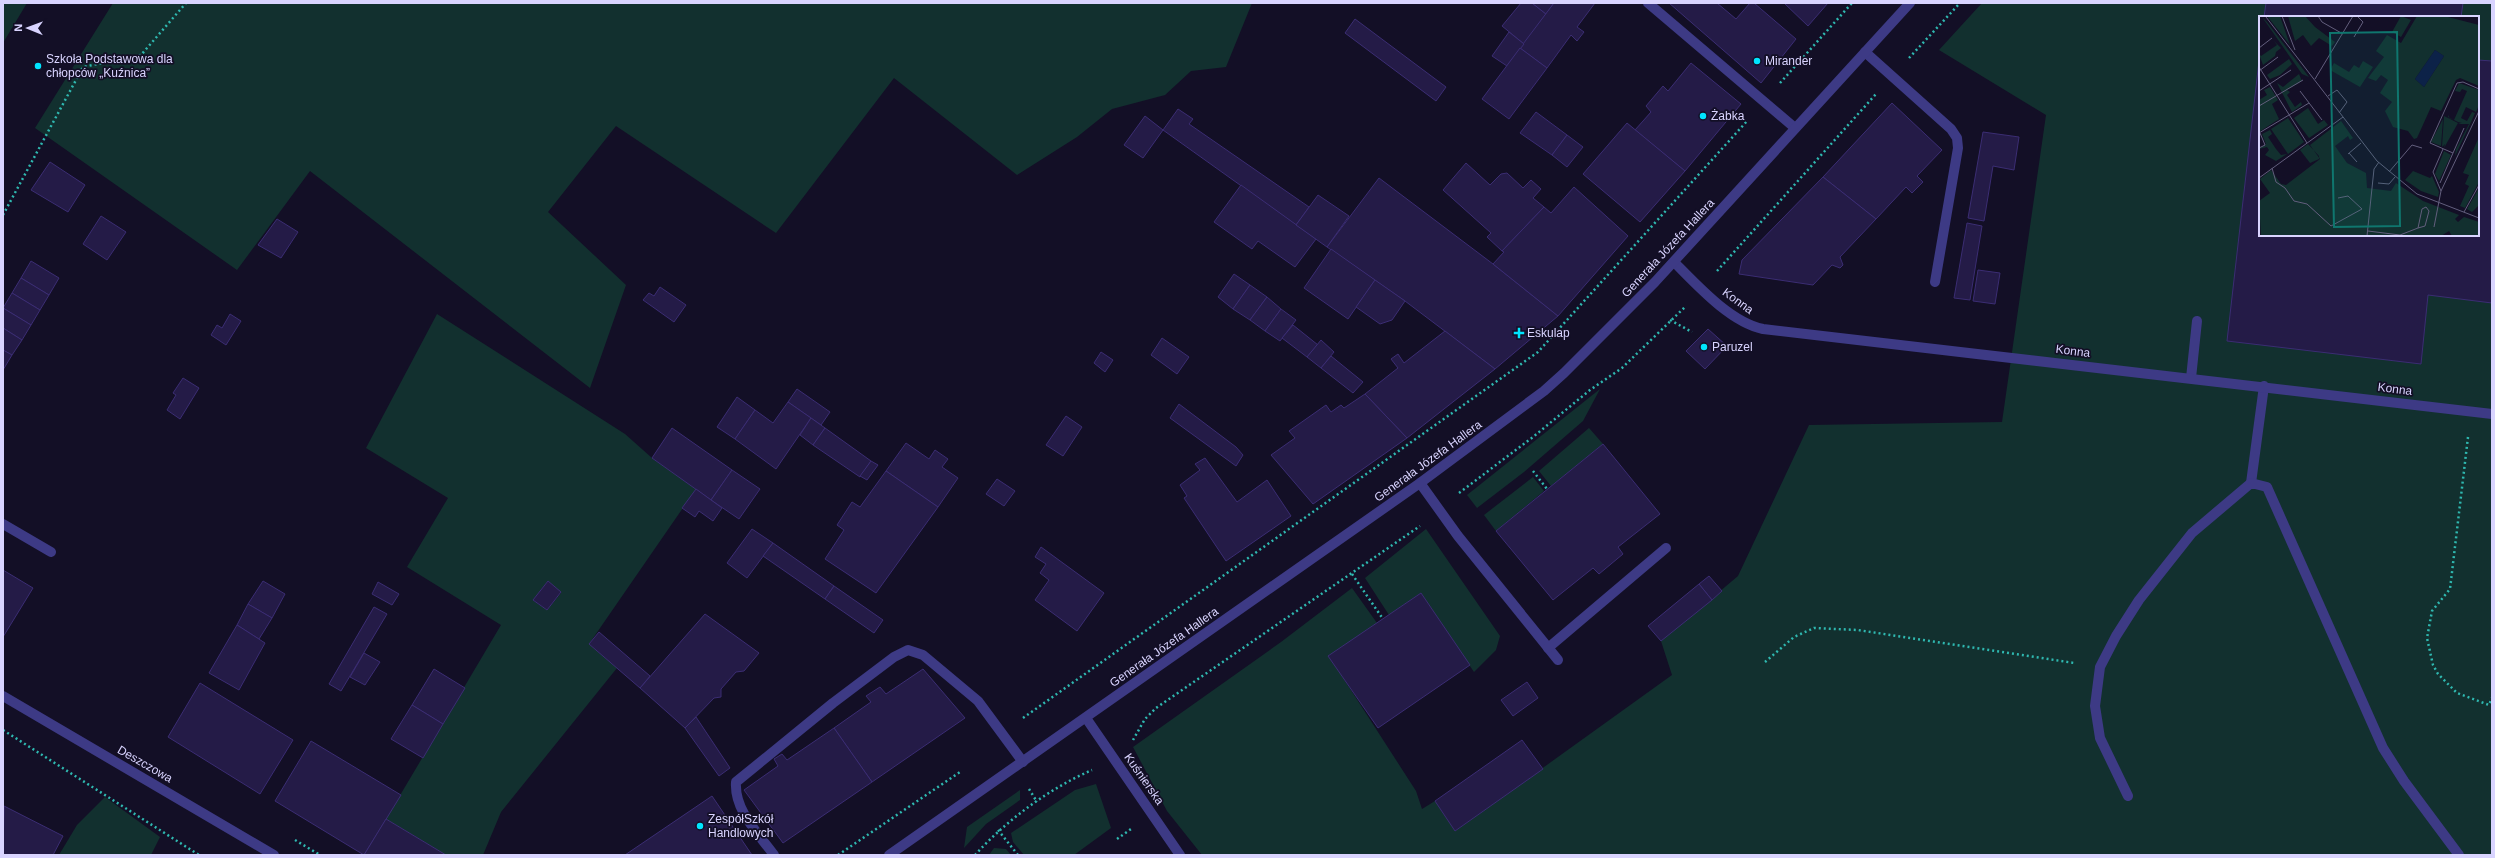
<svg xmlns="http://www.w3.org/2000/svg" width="2495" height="858" viewBox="0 0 2495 858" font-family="Helvetica,sans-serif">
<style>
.green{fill:#12302f;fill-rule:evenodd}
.building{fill:#241b47;stroke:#3b2d73}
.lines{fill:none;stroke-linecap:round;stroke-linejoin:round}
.path{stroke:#2fb8b0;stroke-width:2.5;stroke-dasharray:2 3;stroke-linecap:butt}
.service{stroke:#3d3a85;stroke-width:10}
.minor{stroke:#3d3a85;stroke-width:10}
.tertiary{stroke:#3d3a85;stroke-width:10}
.poi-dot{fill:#00e5ff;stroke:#130f26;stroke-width:1.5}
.labels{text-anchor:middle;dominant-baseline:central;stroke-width:3.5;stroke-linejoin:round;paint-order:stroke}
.poi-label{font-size:12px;fill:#d9d4ff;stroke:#130f26;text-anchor:start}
.street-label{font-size:12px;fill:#d9d4ff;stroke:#130f26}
.inset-road{fill:none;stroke:#625e7d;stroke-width:1}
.view{fill:#0f766e;fill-opacity:0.15;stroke:#0f766e;stroke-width:2}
.inset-edge{fill:none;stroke:#d9d4ff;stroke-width:2}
</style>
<rect width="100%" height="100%" fill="#130f26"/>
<!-- green -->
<g class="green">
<path d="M3,3H27L3,43Z"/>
<path d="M113,3H1252L1226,67L1191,71L1165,95L1112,109L1077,137L1017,175L894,78L776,233L616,126L548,212L626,285L590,388L310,171L237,270L35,128Z"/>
<path d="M1982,3H2492V855H1202L1167,811L1133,747L1281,642L1352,588L1377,623L1329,656L1416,791L1422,809L1435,801L1455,831L1672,675L1661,641L1738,576L1809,425L2002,422L2046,115L1939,50ZM2260,17H2478V235H2260Z"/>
<path d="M437,314L625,434L652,458L696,489L589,644L617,668L501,812L483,855H446L386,819L501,625L407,567L448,498L366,448ZM548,581L561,593L547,610L533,600Z"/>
<path d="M1600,389L1583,421L1524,472L1477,508L1467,495Z"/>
<path d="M1589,428L1603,444L1551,486L1539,471Z"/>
<path d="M1533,477L1544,491L1496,531L1484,515Z"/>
<path d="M1426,529L1500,636L1496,650L1474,672L1421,593L1389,615L1365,578Z"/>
<path d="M1096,784L1111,828L1074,855H1024L1013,842L1011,833L1075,790Z"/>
<path d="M1020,790V800L986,824L964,848L967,827Z"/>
<path d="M105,797L160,837L151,855H59L77,825Z"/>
<path d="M994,848L1006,849L1011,855H989Z"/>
</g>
<!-- building -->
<g class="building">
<path d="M1521,3H1532L1546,14L1524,44L1502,26Z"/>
<path d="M1532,3H1554L1546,14Z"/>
<path d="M1554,3H1595L1577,27L1584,32L1577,41L1571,35L1547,68L1520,48Z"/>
<path d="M1669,3H1717L1736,19L1750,3H1754L1796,39L1761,83Z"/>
<path d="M1784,3H1828L1808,26Z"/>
<path d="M2266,3H2463L2461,17H2264Z"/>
<path d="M1355,19L1446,87L1436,101L1345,33Z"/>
<path d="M1509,32L1524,44L1507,66L1492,56Z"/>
<path d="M1520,48L1547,68L1509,119L1482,99Z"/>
<path d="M2260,52V235H2478V60L2492,61V303L2428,295L2421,364L2227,341Z"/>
<path d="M1691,63L1741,104L1685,171L1635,130L1651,112L1646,106L1663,86L1668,91Z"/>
<path d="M1892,103L1942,150L1917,176L1923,182L1912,193L1906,187L1876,219L1823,177Z"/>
<path d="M1178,109L1193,119L1189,124L1309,207L1296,225L1163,130Z"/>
<path d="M1536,112L1567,135L1552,155L1520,133Z"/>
<path d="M1145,116L1163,130L1143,158L1124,145Z"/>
<path d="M1627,123L1685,171L1640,222L1583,174Z"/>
<path d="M1983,132L2019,137L2014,170L1993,166L1984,221L1968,218Z"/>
<path d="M1567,135L1583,147L1567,167L1552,155Z"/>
<path d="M50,162L85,185L68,212L31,190Z"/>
<path d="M1466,163L1490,185L1501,174L1507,173L1523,188L1531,180L1541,189L1533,198L1544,207L1502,251L1487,237L1491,233L1443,190Z"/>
<path d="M1823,177L1876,219L1840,257L1843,265L1840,268L1832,265L1813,285L1739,274L1742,260Z"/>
<path d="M1379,178L1493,264L1558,316L1495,369L1405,301L1327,247Z"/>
<path d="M1241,185L1316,239L1295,267L1258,241L1252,249L1214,222Z"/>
<path d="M1574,187L1628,236L1558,316L1493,264L1504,252L1502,251L1544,207L1551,213Z"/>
<path d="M1318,195L1349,216L1327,247L1296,225Z"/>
<path d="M101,216L126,232L107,260L83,244Z"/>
<path d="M277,219L298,232L281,258L258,245Z"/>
<path d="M1967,223L1982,226L1970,300L1954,298Z"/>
<path d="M1331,249L1375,280L1348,319L1304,288Z"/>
<path d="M31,261L59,278L49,295L21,278Z"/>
<path d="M1978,270L2000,273L1995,304L1973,301Z"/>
<path d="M1234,274L1250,285L1233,309L1218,297Z"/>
<path d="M21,278L49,295L40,310L12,293Z"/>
<path d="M1375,280L1405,301L1392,320L1380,324L1356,307Z"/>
<path d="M1250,285L1267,297L1250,320L1233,309Z"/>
<path d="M660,287L686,305L674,322L643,300L649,293L654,296Z"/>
<path d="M12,293L40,310L31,325L3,308Z"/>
<path d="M1267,297L1281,309L1265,331L1250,320Z"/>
<path d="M3,308L31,325L22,340L3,328Z"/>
<path d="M1281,309L1296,320L1280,341L1265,331Z"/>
<path d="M230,314L241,321L226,345L211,335L217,325L222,328Z"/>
<path d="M1293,325L1318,345L1307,357L1282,338Z"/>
<path d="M3,328L22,340L12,355L3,350Z"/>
<path d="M1708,329L1727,346L1705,369L1686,351Z"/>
<path d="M1445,331L1495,369L1407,438L1365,394L1398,368L1391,359L1398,354L1404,363Z"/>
<path d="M1162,338L1189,357L1177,374L1151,355Z"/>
<path d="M1321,340L1334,352L1321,368L1307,357Z"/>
<path d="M3,350L12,355L3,370Z"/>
<path d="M1101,352L1113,360L1105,372L1094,363Z"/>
<path d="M1331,356L1363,382L1353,393L1321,368Z"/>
<path d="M183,378L199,388L180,419L167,410L176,395L173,393Z"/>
<path d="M797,389L830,412L821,425L788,402Z"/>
<path d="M1365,394L1407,438L1313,504L1271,455L1295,438L1289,431L1326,405L1331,412L1341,405L1344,408Z"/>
<path d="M737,397L755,410L735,439L717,427Z"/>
<path d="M788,402L811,418L776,469L735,439L755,410L773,423Z"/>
<path d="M1179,404L1236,447L1243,455L1236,466L1170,418Z"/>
<path d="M1066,416L1082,427L1063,456L1046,445Z"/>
<path d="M811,418L825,428L813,445L800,435Z"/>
<path d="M672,428L732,470L711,500L652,458Z"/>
<path d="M825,428L871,461L860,477L813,445Z"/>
<path d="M906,443L929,459L935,450L948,459L942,467L958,478L938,507L886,471Z"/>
<path d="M1603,444L1660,514L1618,547L1623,554L1599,574L1593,568L1553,600L1496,531Z"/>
<path d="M1205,458L1237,502L1267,480L1291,516L1226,561L1184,498L1187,496L1180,485L1200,470L1195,464Z"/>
<path d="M871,461L878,465L867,480L860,476Z"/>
<path d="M732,470L760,489L739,519L711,500Z"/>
<path d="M886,471L938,507L876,593L825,559L844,530L837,525L852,502L860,507Z"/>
<path d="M997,479L1015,491L1004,506L986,494Z"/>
<path d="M696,489L722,508L713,521L699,511L695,517L682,508Z"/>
<path d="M752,529L773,543L747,578L727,563Z"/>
<path d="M773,543L834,586L825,599L763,556Z"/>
<path d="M1041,547L1104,593L1077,631L1035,600L1049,580L1040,573L1046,564L1035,557Z"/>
<path d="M3,570L33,588L3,637Z"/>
<path d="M1709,576L1722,591L1712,600L1699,584Z"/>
<path d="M263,581L285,594L272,618L248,604Z"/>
<path d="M548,581L561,592L547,610L533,600Z"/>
<path d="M378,582L399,594L392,605L372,594Z"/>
<path d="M1699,584L1712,600L1661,641L1648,626Z"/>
<path d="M834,586L883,620L874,633L825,599Z"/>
<path d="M1421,593L1470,665L1378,728L1328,656Z"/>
<path d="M248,604L272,618L259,639L237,625Z"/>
<path d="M374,607L387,614L341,691L329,684Z"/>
<path d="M705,614L759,653L744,671L736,672L721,689V697L714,698L685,728L640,688Z"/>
<path d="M237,625L265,643L239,690L209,673Z"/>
<path d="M599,632L650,676L640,688L589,644Z"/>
<path d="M364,653L380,662L365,685L350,677Z"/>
<path d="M434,669L465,688L443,724L412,705Z"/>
<path d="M923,669L965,718L872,782L834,728L871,702L866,696L880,687L886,694Z"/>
<path d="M1527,682L1538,698L1513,716L1501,700Z"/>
<path d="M200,683L293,740L260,794L168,737Z"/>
<path d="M412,705L443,724L423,758L391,739Z"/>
<path d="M696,717L730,768L719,776L685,728Z"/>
<path d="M834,728L872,782L783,843L744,790L778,766L774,759L782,754L787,760Z"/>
<path d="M1522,740L1543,769L1455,831L1435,801Z"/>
<path d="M311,741L401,795L364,855L275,801Z"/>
<path d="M712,796L752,855H625Z"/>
<path d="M4,806L63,836L53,855H3Z"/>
<path d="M386,819L446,855H364Z"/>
</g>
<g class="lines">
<!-- path -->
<g class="path">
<path d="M1909,58L1960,3"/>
<path d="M1780,83L1852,3"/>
<path d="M3,215L83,67L141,55L186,3"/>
<path d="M1717,271L1876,94"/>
<path d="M1670,320L1692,332"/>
<path d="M2468,437L2450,589L2432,611L2427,638L2433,665L2438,674L2457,693L2489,705L2492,698"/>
<path d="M1533,471L1547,489"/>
<path d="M1459,493L1533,437L1590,390L1622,368L1685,307"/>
<path d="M1352,574L1383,619"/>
<path d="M1765,662L1794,637L1814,628L1858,630L2074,663"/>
<path d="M1023,718L1538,352L1748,120"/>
<path d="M3,730L199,855"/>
<path d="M1133,740L1145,719L1156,708L1420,526"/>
<path d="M1029,789L1037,802"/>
<path d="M998,830L1018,855"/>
<path d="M1117,839L1131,829"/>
<path d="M295,840L320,855"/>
<path d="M838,855L960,772"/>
<path d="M975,855C1007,820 1048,789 1092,770"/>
</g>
<!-- service -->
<g class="service">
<path d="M1648,3L1795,128"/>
<path d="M1865,52L1951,129L1957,138L1958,148L1935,282"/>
<path d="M2191,378L2197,321"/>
<path d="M1420,483L1458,536L1558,660"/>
<path d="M2251,483L2264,386"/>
<path d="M3,524L51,552"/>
<path d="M1548,648L1666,548"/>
<path d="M2128,796L2100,738L2095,706L2100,667L2116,636L2139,600L2192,533L2251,483L2267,487L2383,748L2404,781L2459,855"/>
<path d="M774,855C758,833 734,810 736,782L833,703L894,657L908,650L923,655L978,701L1023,762"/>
</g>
<!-- minor -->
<g class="minor">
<path d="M1674,262C1697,285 1730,322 1763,329L2492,414"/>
<path d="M3,696L274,855"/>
<path d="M1086,718L1180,855"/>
</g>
<!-- tertiary -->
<path class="tertiary" d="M889,855L1420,483L1544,391L1564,373L1655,282L1910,3"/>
</g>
<!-- markers -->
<g class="poi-dot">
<circle cx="1757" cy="61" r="4"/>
<circle cx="38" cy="66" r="4"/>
<circle cx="1703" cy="116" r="4"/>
<path d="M1517 327h4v4h4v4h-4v4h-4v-4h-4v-4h4z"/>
<circle cx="1704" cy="347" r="4"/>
<circle cx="700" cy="826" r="4"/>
</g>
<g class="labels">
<!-- poi labels -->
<g class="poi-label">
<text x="46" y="59">Szkoła Podstawowa dla<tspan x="46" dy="14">chłopców „Kuźnica”</tspan></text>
<text x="1765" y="61">Mirander</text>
<text x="1711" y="116">Żabka</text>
<text x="1527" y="333">Eskulap</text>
<text x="1712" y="347">Paruzel</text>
<text x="708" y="819">ZespółSzkół<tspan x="708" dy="14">Handlowych</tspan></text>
</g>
<!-- street labels -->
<g class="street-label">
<text transform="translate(1668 248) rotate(-47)">Generała Józefa Hallera</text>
<text transform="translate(1738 301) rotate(36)">Konna</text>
<text transform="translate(2073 351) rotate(7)">Konna</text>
<text transform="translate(2395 389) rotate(7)">Konna</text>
<text transform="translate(1428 461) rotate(-36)">Generała Józefa Hallera</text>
<text transform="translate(1164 647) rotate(-35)">Generała Józefa Hallera</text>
<text transform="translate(145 764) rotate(30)">Deszczowa</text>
<text transform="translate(1144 779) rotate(55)">Kuśnierska</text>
</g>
</g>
<!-- overview -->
<g transform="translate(2259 16)">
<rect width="220" height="220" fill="#130f26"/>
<path d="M8,0H21L31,29ZM29,0H46L56,11L76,26L73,30L60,22L52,30L44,19L36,25ZM142,0L152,4L142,21L133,16ZM158,0H185L220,9V70L201,62L197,64L182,95L172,91L158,122L155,123L149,115L134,111L126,95L133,86L121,77L129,64L122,59L117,65L109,62L125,41L117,35L128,19L142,27ZM176,34L185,40L165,71L156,63ZM3,1L8,6L50,61L43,58ZM15,25L22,32L17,36L16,40L4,49L0,38L2,40L18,29ZM30,43L33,48L21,59L11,63L8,59ZM104,45L114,51L101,71L71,54L75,47L90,56L95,49L100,52ZM40,58L43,65L28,74L23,71L31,76L28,79L36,91L42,86L43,89L33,96L18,67L24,71ZM200,67L220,74V89L217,96L207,91L202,102L208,105L213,96L216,97L212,106H206H212L196,140L197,133L210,108H202L199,107L203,106H199L189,101L190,99V102L195,104L208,75L203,73L201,76L196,75ZM11,71L19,84L13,88L20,103L0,116V84L8,79L5,74ZM49,92L59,108L65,104L69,109L50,122L35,102ZM185,100L199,107L185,132L186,128L183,131ZM29,102L45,126L29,138L12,113ZM184,103L182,130L172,126ZM82,105L94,122L91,124L89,120L76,130L88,147L107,157L108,172L132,175L137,167L164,185L200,199L196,203L199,206L205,201L220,206V220H193L190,215L182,220H2L0,185L11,177L1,163L12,154L22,168L27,169L61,143L51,129ZM11,114L13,118L9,121L17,133L22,139L28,138L17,145L6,139L10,134L8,131L0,133L7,128L3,118ZM220,121V166L206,192L201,190L210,170L206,168L210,159L204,157ZM49,128L60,140V143L51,147L41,134ZM185,135L192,139L180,165L176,158ZM154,155L171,162L173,160L180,176L179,181L162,175L146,164ZM220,172V189L213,196L208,193Z" fill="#12302f" fill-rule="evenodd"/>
<path d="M176,34L185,40L165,71L156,63Z" fill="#0c2248"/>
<path class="inset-road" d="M23,0L36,34M59,0L63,6L84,18M7,1L118,145L158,178L220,202M95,21L104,6L98,0M0,32L13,22M0,51L48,127M0,55L19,41M56,63L94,0M0,75L32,54M41,75L63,104M69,80L78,74L88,86L80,97M0,90L44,64M205,112L194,137L171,127L198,67L204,66L220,73M0,117L50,87M0,132L6,129L1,117M90,137L98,146M89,138L102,127M13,152L17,166L26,172L35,185L48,188L72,210L103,193L89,180L79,182M130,156L153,129L163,132M0,162L84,101M119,167L130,168L136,161M181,167L194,137M182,175L174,156L184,133M167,191L170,195L166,210L159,212L163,193ZM205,196L220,169M175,211L182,175L220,95M109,215L141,219L159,212M108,220L115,153L120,146"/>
<path class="view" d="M138,16L141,210L75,211L71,17Z"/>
<rect width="220" height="220" class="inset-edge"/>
</g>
<!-- border -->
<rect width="2495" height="858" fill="none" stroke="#d9d4ff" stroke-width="8"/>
<!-- north arrow -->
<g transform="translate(28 28) rotate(271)" stroke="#130f26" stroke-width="3" paint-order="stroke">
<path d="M0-3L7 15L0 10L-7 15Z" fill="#d9d4ff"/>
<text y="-6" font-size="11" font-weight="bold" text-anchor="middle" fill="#d9d4ff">N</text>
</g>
</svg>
